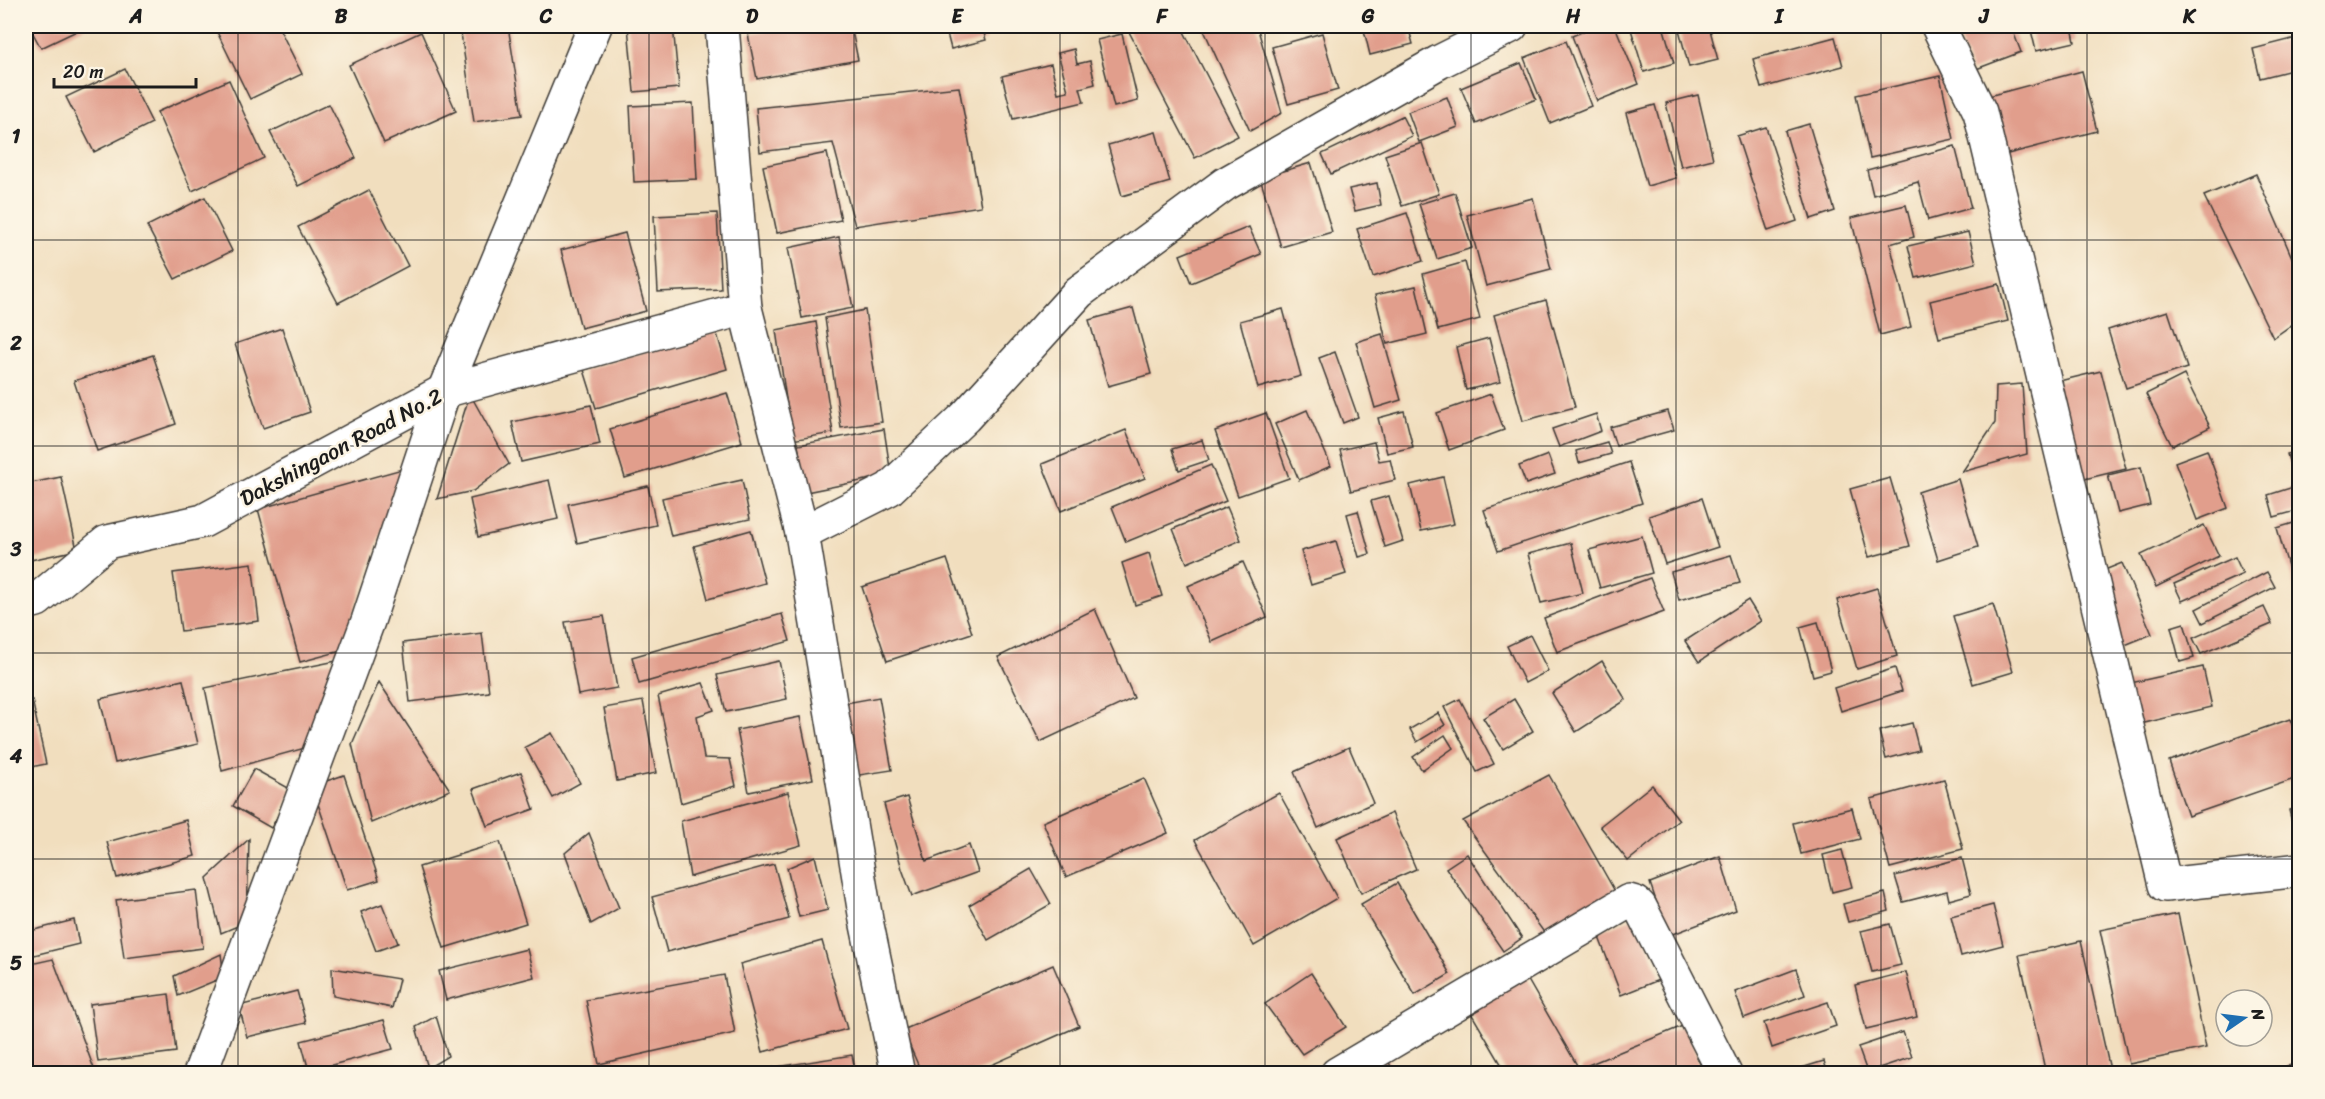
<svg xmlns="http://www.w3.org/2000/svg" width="2325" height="1099" viewBox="0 0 2325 1099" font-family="Sriracha,sans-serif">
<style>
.building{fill:#e19e8c}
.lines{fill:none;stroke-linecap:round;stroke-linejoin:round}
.minor-casing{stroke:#3c3934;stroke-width:36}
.tertiary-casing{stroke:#3c3934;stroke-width:36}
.minor{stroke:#fff;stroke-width:33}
.tertiary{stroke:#fff;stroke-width:33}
.grid{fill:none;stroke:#1c1c1c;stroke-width:1.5;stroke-opacity:0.55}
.labels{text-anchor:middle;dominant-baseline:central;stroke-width:5;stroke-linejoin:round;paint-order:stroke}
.street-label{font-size:22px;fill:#1c1c1c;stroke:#fcf5e5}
.neatline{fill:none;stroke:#1c1c1c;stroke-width:2}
.grid-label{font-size:20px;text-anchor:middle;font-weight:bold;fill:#1c1c1c}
</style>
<rect width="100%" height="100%" fill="#fcf5e5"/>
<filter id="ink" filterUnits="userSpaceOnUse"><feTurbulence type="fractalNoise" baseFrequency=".0167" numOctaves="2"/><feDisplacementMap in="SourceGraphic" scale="12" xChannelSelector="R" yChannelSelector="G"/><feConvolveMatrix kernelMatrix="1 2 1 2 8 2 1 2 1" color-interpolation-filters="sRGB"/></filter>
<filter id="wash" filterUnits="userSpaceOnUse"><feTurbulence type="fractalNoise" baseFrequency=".008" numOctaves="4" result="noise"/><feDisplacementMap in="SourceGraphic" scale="24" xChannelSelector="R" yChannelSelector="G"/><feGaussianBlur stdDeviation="1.35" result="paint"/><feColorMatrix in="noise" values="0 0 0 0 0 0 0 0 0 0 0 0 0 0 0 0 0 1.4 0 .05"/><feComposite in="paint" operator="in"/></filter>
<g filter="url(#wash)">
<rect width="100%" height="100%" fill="#f1debe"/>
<g id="blocks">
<!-- building -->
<g class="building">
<path d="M29,26H87L41,48Z"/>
<path d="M231,26H278L302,74L250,99L217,32Z"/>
<path d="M460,26H508L522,115L474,122Z"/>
<path d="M628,26H673L679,88L634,92Z"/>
<path d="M790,26H851L858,60L757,79L748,34Z"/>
<path d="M945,26H982L986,40L951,49Z"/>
<path d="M1126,26H1181L1238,136L1195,158Z"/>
<path d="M1202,26H1257L1282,113L1250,131Z"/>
<path d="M1363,26H1408L1413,44L1370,55Z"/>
<path d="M1597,26H1615L1639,84L1597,101L1572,36Z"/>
<path d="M1630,26H1663L1674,63L1644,72Z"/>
<path d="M1678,26H1709L1718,60L1689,67Z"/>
<path d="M1973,26H2011L2021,52L1971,71L1957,32Z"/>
<path d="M2030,26H2072L2075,42L2036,51Z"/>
<path d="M421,32L456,111L384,143L349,65Z"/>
<path d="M1322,33L1338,90L1288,104L1272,47Z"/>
<path d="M1122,34L1138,101L1114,107L1097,40Z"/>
<path d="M1835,37L1843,66L1761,88L1753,59Z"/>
<path d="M2300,37V68L2260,78L2253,49Z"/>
<path d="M1566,41L1591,106L1550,123L1524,58Z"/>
<path d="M1074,49L1077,64L1090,61L1095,84L1080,88L1084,102L1013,119L1002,76L1051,64L1058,93L1068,91L1058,53Z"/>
<path d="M1521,63L1536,99L1476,124L1461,88Z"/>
<path d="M125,69L152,123L94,152L66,97Z"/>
<path d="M2082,71L2097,131L2000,156L1985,97Z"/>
<path d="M1940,76L1954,139L1870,158L1856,95Z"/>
<path d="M229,80L264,158L192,191L157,112Z"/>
<path d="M959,87L981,206L855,226L833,143L760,152L756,108Z"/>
<path d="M1698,95L1713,159L1681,167L1666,103Z"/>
<path d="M1447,97L1458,127L1419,142L1408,112Z"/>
<path d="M693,103L697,179L634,182L630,106Z"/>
<path d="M329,104L356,158L298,186L270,132Z"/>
<path d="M1655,105L1676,178L1647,186L1626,113Z"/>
<path d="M1402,116L1412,136L1331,174L1322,154Z"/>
<path d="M1809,124L1835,211L1811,219L1785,131Z"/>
<path d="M1766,127L1797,221L1768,231L1737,136Z"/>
<path d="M1156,132L1170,182L1122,196L1108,145Z"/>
<path d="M1422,143L1439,194L1402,206L1385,155Z"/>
<path d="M1955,146L1971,208L1928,220L1918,182L1873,195L1867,170Z"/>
<path d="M827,153L841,220L777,233L763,166Z"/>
<path d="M1311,163L1332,232L1281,247L1260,178Z"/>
<path d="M2256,174L2300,276V319L2273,338L2204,196Z"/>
<path d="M1377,183L1381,205L1355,211L1349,189Z"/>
<path d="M369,190L408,266L338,303L298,227Z"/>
<path d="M1455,193L1472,248L1437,259L1419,204Z"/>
<path d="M205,197L232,251L175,279L147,226Z"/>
<path d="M1533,198L1551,269L1486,286L1467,215Z"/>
<path d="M1906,205L1914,237L1890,244L1911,327L1880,335L1851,218Z"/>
<path d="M717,213L721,289L658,292L654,216Z"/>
<path d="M1407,213L1423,261L1373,277L1357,229Z"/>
<path d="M1249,227L1261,254L1191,283L1180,255Z"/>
<path d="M1968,232L1976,263L1916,278L1908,246Z"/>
<path d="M625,233L646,311L581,328L561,250Z"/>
<path d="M839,237L853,308L802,318L788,248Z"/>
<path d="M1465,262L1480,319L1438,330L1423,274Z"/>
<path d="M1999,284L2008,321L1939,338L1930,301Z"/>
<path d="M1416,286L1427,334L1387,344L1375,295Z"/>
<path d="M1546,300L1575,407L1523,421L1494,315Z"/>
<path d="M1133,308L1151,374L1108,386L1089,320Z"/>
<path d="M1283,309L1301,376L1258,388L1240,321Z"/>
<path d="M865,310L882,422L841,428L825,318Z"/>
<path d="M2168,311L2187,368L2126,388L2108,330Z"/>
<path d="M816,322L833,433L792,440L776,330Z"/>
<path d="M282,328L310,412L263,428L235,344Z"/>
<path d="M716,330L727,369L596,408L584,370Z"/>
<path d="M1382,334L1401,400L1375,408L1356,342Z"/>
<path d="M1489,338L1500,382L1466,390L1456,347Z"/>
<path d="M1335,352L1358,417L1343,423L1319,358Z"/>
<path d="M153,355L176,424L97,451L74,381Z"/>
<path d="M2101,371L2126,469L2072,482L2047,384Z"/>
<path d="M2184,375L2210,427L2172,446L2146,394Z"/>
<path d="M2022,384L2027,454L1962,472L1995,423L1996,386Z"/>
<path d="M727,393L742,442L625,478L610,429Z"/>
<path d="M470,394L509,464L473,491L437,499Z"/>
<path d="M1491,394L1504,430L1449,450L1437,413Z"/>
<path d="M591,405L600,444L521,462L512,422Z"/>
<path d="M1307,410L1331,466L1299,480L1275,424Z"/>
<path d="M1404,411L1413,447L1387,453L1378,418Z"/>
<path d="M1668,411L1674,430L1616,446L1610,427Z"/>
<path d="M1266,413L1289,478L1238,496L1215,431Z"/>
<path d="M1596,414L1601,431L1559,447L1552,429Z"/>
<path d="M884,429L891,475L806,492L798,445Z"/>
<path d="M1126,430L1145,478L1061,511L1042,464Z"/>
<path d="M1202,440L1209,460L1179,470L1172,449Z"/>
<path d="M1374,442L1379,461L1390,459L1395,480L1351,491L1340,450Z"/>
<path d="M1607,442L1611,454L1579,463L1576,451Z"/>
<path d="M2207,450L2228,508L2197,520L2175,462Z"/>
<path d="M2300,451V466L2291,468L2287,454Z"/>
<path d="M1548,455L1555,474L1526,484L1519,466Z"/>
<path d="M1629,462L1642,503L1498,551L1484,510Z"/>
<path d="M1211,465L1226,501L1126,542L1112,507Z"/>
<path d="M2141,467L2150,505L2118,513L2108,475Z"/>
<path d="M402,469L341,651L300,662L258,509Z"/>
<path d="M61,477L77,550L26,561V484Z"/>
<path d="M1443,477L1454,524L1421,531L1410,485Z"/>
<path d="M1890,478L1910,546L1869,557L1850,489Z"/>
<path d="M1958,479L1978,547L1938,560L1918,492Z"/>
<path d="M549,480L558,519L478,537L470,499Z"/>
<path d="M742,480L750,519L671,536L662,498Z"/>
<path d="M2300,485V510L2274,517L2268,495Z"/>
<path d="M648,486L656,525L577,543L568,504Z"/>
<path d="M1389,496L1403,541L1385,547L1371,501Z"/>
<path d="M1702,498L1718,547L1665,564L1649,516Z"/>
<path d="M1227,507L1241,540L1187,563L1173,529Z"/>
<path d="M1358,511L1370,554L1359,557L1347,514Z"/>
<path d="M2300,521V604H2299L2277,528Z"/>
<path d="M2204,525L2219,556L2156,587L2141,555Z"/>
<path d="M751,530L765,583L708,599L694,546Z"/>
<path d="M1642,536L1652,573L1600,588L1589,550Z"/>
<path d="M1336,541L1346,574L1311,585L1301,551Z"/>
<path d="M1571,543L1583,593L1541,603L1528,554Z"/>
<path d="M1149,553L1162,596L1135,605L1122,563Z"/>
<path d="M1731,555L1740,583L1679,600L1671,572Z"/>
<path d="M2235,557L2243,574L2182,601L2174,584Z"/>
<path d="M947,559L972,633L887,661L862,587Z"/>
<path d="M1243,562L1267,617L1212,642L1188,586Z"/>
<path d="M252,563L259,621L181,631L173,573Z"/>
<path d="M2122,563L2152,634L2120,647L2090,576Z"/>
<path d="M2267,572L2275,587L2203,623L2196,609Z"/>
<path d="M1650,578L1664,612L1557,652L1544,618Z"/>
<path d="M1877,588L1897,656L1857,669L1837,600Z"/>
<path d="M1748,600L1761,621L1699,662L1685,641Z"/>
<path d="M1993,604L2013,672L1973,684L1953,616Z"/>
<path d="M2264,607L2272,624L2201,654L2193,638Z"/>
<path d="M1095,609L1134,698L1040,742L998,657Z"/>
<path d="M782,614L790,641L639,684L632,657Z"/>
<path d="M604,616L617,688L578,695L565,622Z"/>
<path d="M1818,622L1831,671L1813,676L1800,627Z"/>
<path d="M2184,623L2194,658L2180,662L2171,627Z"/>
<path d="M482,633L489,692L410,702L403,643Z"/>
<path d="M1530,635L1548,671L1525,683L1507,646Z"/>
<path d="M341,660L316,745L222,771L205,688Z"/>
<path d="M779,661L787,699L726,712L717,675Z"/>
<path d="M1602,661L1626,700L1576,732L1552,693Z"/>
<path d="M2203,667L2212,707L2136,725L2126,684Z"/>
<path d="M1895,668L1902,691L1841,711L1834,688Z"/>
<path d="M183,680L198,744L115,763L100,699Z"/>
<path d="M379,682L450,790L371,823L352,744Z"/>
<path d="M703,683L714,710L697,716L704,758L730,759L736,786L681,803L658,696Z"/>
<path d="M879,697L892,770L853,776L840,704Z"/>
<path d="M1460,699L1494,764L1477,772L1444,707Z"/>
<path d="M1514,699L1533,731L1503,749L1483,718Z"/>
<path d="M32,700L46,764L26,768V702Z"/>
<path d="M643,701L656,773L617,781L604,708Z"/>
<path d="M1438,713L1445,725L1417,742L1410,729Z"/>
<path d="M800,717L813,779L749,792L737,730Z"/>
<path d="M2290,719L2300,746V777L2188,816L2169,761Z"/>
<path d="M1912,723L1919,750L1886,759L1879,731Z"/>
<path d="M552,733L580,783L553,798L525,747Z"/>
<path d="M1445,735L1453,748L1422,770L1413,757Z"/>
<path d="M1349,747L1373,803L1318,828L1294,772Z"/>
<path d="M254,769L292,790L271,828L233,806Z"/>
<path d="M521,772L534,809L487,826L473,789Z"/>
<path d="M344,775L379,880L347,890L312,786Z"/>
<path d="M1549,775L1617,895L1551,942L1463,821Z"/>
<path d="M1144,778L1168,833L1066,877L1043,822Z"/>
<path d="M1944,779L1963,849L1890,868L1871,799Z"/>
<path d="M1652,785L1679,820L1628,861L1600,826Z"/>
<path d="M788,792L801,845L690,877L681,821Z"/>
<path d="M1279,793L1337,898L1254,946L1195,840Z"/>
<path d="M907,797L926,861L969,845L978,872L912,896L902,869L884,804Z"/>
<path d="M2300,807V852H2299L2289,810Z"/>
<path d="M1852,808L1860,839L1801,854L1793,823Z"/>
<path d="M1392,813L1416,869L1361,893L1337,838Z"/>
<path d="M186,820L195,856L117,878L107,842Z"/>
<path d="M589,833L619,908L591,924L565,853Z"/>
<path d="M249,839L247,922L221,933L207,878Z"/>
<path d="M500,842L526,923L444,948L419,867Z"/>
<path d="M1842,850L1852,887L1832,892L1823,855Z"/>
<path d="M1467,854L1522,938L1503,951L1446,868Z"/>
<path d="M815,856L828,910L799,917L787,868Z"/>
<path d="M1720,856L1736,910L1668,936L1650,883Z"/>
<path d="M1962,858L1971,894L1949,900L1947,891L1903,902L1895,876Z"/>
<path d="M774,864L789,919L667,952L652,897Z"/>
<path d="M1031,869L1051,904L988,940L969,905Z"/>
<path d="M1397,883L1450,974L1415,995L1361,904Z"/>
<path d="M196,890L203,948L124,958L116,900Z"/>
<path d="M1885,893L1889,911L1848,922L1843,904Z"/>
<path d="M382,904L398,943L376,951L361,912Z"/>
<path d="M1993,905L2003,945L1961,956L1951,916Z"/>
<path d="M2178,914L2206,1048L2129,1064L2100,930Z"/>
<path d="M1637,917L1661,979L1621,995L1597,932Z"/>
<path d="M74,920L79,944L26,957V932Z"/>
<path d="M1890,924L1901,965L1872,972L1861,931Z"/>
<path d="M822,941L847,1029L763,1052L740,964Z"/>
<path d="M2081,941L2111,1074H2046L2019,955Z"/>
<path d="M527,949L534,977L446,1000L439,971Z"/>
<path d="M221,954L224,977L178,996L174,976Z"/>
<path d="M53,959L96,1074H26V965Z"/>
<path d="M1053,965L1079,1026L971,1074H922L903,1030Z"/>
<path d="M332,968L399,979L392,1008L333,996Z"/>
<path d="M1521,968L1578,1067L1567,1074H1507L1464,1001Z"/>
<path d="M1796,969L1805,995L1744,1018L1735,992Z"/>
<path d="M1906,972L1917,1017L1866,1029L1855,985Z"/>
<path d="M1311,973L1346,1027L1302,1054L1265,1004Z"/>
<path d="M724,975L735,1033L599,1064L586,1000Z"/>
<path d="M297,991L306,1023L247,1037L239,1006Z"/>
<path d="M169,994L176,1052L98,1062L90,1004Z"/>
<path d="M1828,1002L1836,1026L1772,1048L1764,1023Z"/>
<path d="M436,1016L448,1056L428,1068L416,1027Z"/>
<path d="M384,1020L393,1049L309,1071L301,1041Z"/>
<path d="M1685,1025L1704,1074H1583L1581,1068Z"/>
<path d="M1903,1032L1912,1057L1867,1072L1858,1047Z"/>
<path d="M852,1055L856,1074H745V1072Z"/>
<path d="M1385,1055L1394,1072L1391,1074H1355Z"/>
<path d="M1824,1061L1828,1074H1785V1073Z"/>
<path d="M2300,1064V1074H2288L2287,1066Z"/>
<path d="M2266,1070L2267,1074H2252V1072Z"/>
</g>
</g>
</g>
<g filter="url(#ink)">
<use href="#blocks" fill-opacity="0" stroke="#3c3934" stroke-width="1.5"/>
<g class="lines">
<!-- minor casing -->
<g class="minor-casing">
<g id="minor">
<path d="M1938,26L1980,112L2165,885L2300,870"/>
<path d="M802,533L889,489L965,417L1079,292L1225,184L1439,62L1511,26"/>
<path d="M26,603L37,600L107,542L203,521L444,391L745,308"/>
<path d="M200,1074L368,621L444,391L595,26"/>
<path d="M1337,1074L1629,901L1636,903L1640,907L1725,1074"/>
</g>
</g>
<!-- tertiary casing -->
<g class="tertiary-casing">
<path id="tertiary" d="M722,26L745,308L802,533L866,920L898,1074"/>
</g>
<!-- minor -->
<use href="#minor" class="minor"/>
<!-- tertiary -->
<use href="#tertiary" class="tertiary"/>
</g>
</g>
<!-- grid -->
<path class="grid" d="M238,26V1074M444,26V1074M649,26V1074M854,26V1074M1060,26V1074M1265,26V1074M1471,26V1074M1676,26V1074M1881,26V1074M2087,26V1074M26,240H2300M26,446H2300M26,653H2300M26,859H2300"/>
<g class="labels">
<!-- street labels -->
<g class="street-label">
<text transform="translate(341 447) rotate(-28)">Dakshingaon Road No.2</text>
</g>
</g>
<!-- margin -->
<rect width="2325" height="1099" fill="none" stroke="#fcf5e5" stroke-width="66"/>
<!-- north arrow -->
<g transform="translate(2244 1018) rotate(76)"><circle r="28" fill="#fcf5e5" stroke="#a29e95" stroke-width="1.5"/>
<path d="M0-4.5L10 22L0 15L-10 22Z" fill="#1f6fb2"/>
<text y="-9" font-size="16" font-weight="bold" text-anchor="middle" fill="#1c1c1c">N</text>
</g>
<!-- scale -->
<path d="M54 78v9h142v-9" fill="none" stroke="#1c1c1c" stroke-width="3"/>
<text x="63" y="78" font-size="18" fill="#1c1c1c" stroke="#fcf5e5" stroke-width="4.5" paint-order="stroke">20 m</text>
<rect x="33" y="33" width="2259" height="1033" class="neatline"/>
<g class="grid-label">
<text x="136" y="23">A</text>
<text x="341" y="23">B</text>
<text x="546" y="23">C</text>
<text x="752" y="23">D</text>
<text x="957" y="23">E</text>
<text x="1162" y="23">F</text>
<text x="1368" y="23">G</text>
<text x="1573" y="23">H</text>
<text x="1779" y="23">I</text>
<text x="1984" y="23">J</text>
<text x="2189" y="23">K</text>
<text x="16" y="143">1</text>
<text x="16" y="350">2</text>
<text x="16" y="556">3</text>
<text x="16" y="763">4</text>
<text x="16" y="970">5</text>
</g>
</svg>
